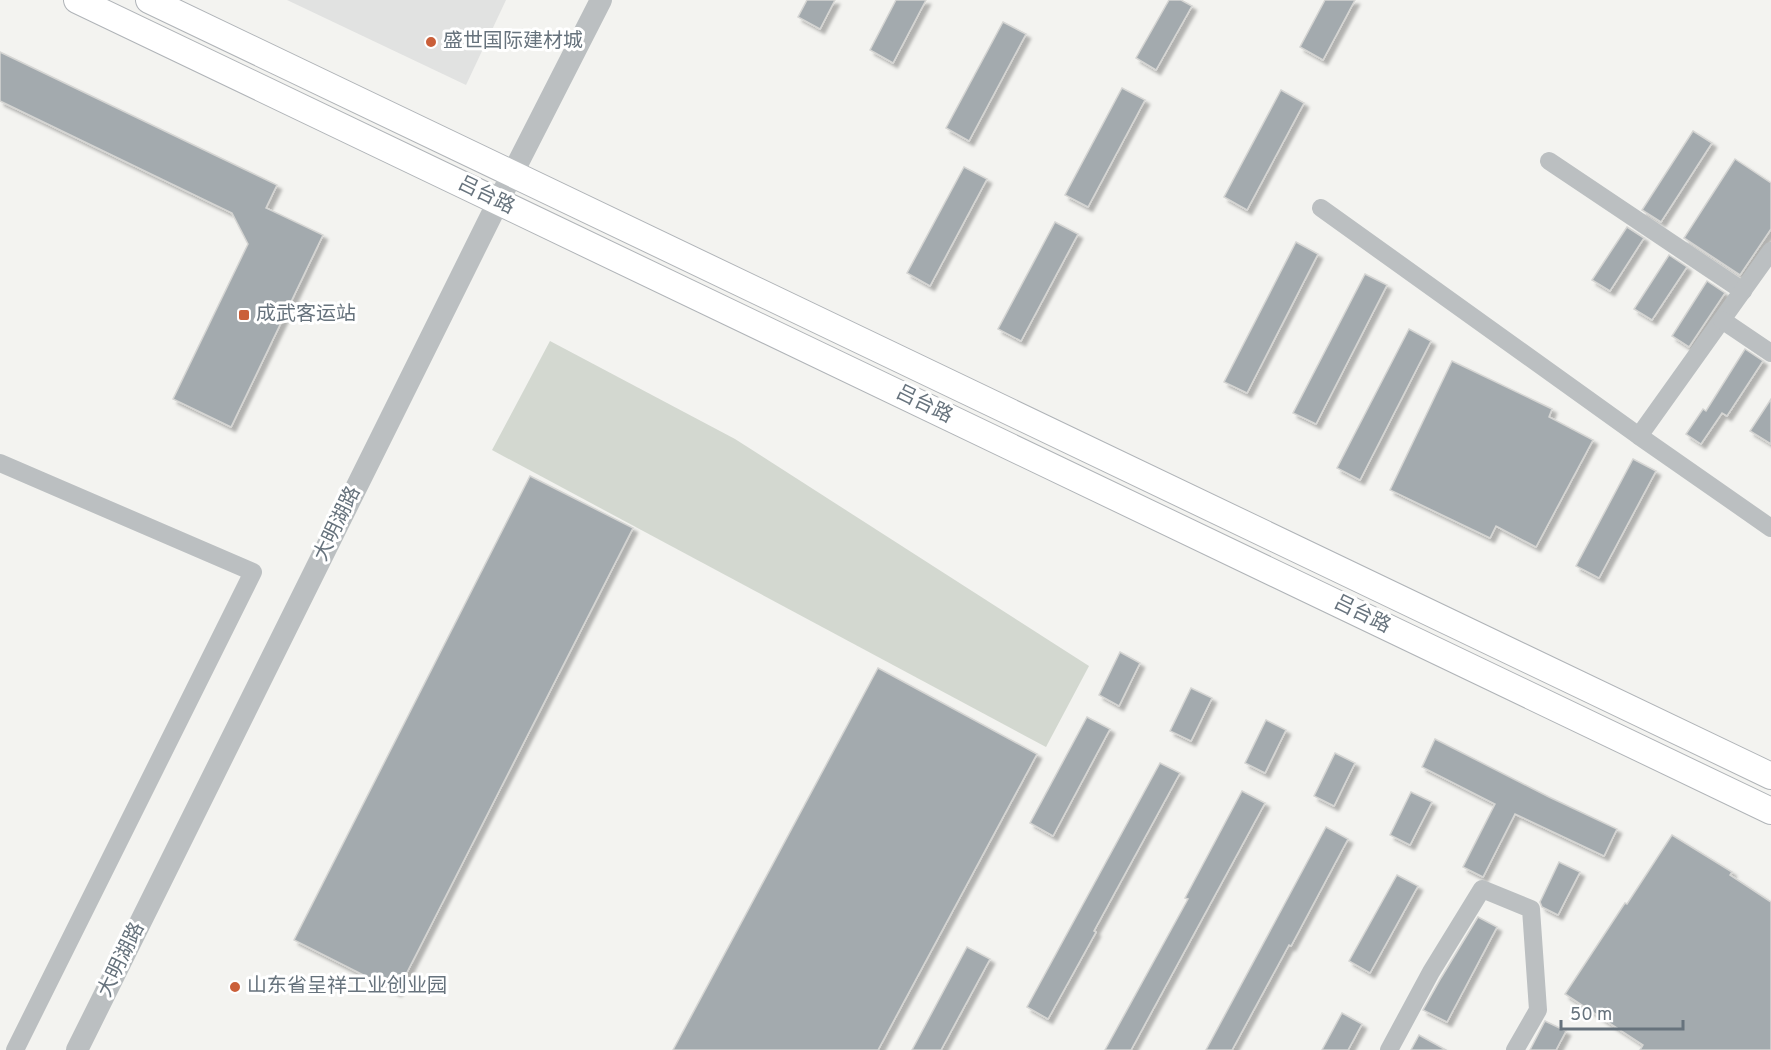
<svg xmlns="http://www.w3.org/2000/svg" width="1771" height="1050" viewBox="0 0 1771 1050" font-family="Overpass,'Noto Sans SC',sans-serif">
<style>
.built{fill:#e1e2e1}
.green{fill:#d3d8d0}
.building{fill:#a3aaae;stroke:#d5d5d3;stroke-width:1.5;filter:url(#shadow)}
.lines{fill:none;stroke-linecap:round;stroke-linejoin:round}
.secondary-casing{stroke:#b0b4b8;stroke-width:28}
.minor{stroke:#bbbfc1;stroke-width:18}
.tertiary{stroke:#bbbfc1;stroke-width:22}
.secondary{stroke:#fff;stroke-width:26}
.poi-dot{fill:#ca5f39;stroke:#fff;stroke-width:2}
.labels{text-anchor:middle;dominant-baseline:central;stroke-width:6;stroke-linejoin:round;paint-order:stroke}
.poi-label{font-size:20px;fill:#67737d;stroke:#fff;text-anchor:start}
.street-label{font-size:20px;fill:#67737d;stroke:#fff}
</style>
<defs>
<filter id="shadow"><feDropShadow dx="4.5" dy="4.5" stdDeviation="1.5" flood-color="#0004"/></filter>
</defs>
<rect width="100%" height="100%" fill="#f3f3f0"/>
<!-- built -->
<path class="built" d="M287,0H506L466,85Z"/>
<!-- green -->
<path class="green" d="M550,341L735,439L1089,666L1046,747L492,450Z"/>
<!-- building -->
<g class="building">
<path d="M807,0H835L820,29L798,17Z"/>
<path d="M896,0H926L893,63L870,50Z"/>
<path d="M1169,0H1181L1192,6L1156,70L1136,58Z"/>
<path d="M1325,0H1355L1323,60L1300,47Z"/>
<path d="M1003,22L1026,34L969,141L946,128Z"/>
<path d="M0,52L277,185L266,208L323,235L231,427L173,399L248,244L232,213L0,101Z"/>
<path d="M1122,88L1145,100L1088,207L1065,195Z"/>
<path d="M1281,90L1304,103L1247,210L1224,197Z"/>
<path d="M1693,131L1712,143L1661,222L1642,210Z"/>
<path d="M1735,159L1771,183V229L1740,275L1684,238Z"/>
<path d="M964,167L987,179L930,286L907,273Z"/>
<path d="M1055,222L1078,234L1021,341L998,329Z"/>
<path d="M1627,227L1644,238L1610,291L1592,280Z"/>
<path d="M1296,242L1318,254L1247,393L1224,382Z"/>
<path d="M1669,255L1687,267L1652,320L1634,309Z"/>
<path d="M1365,274L1387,285L1316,424L1293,413Z"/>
<path d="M1707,281L1725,293L1689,347L1672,336Z"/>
<path d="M1409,329L1431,341L1360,480L1337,468Z"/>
<path d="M1745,349L1763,361L1727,416L1722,413L1701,444L1686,434L1703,409L1706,411Z"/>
<path d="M1452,361L1552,409L1549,417L1593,440L1536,547L1496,526L1490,538L1390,490Z"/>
<path d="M1771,399V444L1750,431Z"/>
<path d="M1633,459L1656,471L1599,578L1576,566Z"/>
<path d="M530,476L633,528L397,992L294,940Z"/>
<path d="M1120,652L1140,663L1119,706L1099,695Z"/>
<path d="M878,668L1037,754L878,1050H673Z"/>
<path d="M1191,688L1212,698L1191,741L1170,731Z"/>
<path d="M1087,717L1110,729L1053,836L1030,823Z"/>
<path d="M1266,720L1286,730L1265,773L1245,763Z"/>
<path d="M1435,739L1549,797L1617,829L1604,856L1515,814L1483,877L1463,867L1495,804L1422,767Z"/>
<path d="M1335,753L1355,763L1334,806L1314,796Z"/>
<path d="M1160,763L1180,773L1094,931L1096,932L1048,1019L1027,1007Z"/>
<path d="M1242,791L1265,803L1131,1050H1105L1188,899L1185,898Z"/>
<path d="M1411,792L1432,802L1410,845L1390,835Z"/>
<path d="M1326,827L1348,839L1291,946L1289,945L1232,1050H1206Z"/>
<path d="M1672,835L1732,872L1730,875L1771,902V1050H1640L1643,1045L1565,994L1625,903L1627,904Z"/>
<path d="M1559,862L1580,872L1558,915L1542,907L1540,902Z"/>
<path d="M1397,875L1418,886L1370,973L1349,961Z"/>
<path d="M1478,917L1497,927L1447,1022L1423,1010L1441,978Z"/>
<path d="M967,947L990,959L941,1050H912Z"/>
<path d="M1342,1013L1362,1024L1348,1050H1322Z"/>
<path d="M1545,1021L1566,1031L1556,1050H1530Z"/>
<path d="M1419,1035L1446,1050H1411Z"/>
</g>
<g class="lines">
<!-- secondary casing -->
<g class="secondary-casing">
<g id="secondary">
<path d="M77,0L1771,811"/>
<path d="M149,0L1771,776"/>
</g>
</g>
<!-- minor -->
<g class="minor">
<path d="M1549,161L1743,291"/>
<path d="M1321,208L1639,436"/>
<path d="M1771,251L1639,436L1771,528"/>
<path d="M1722,320L1771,353"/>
<path d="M0,463L253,572L15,1050"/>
<path d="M1389,1050L1431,972L1482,889L1531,909L1538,1010L1515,1050"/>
</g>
<!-- tertiary -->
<path class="tertiary" d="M77,1050L498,202L601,0"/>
<!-- secondary -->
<use href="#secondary" class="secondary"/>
</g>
<!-- markers -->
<g class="poi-dot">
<circle cx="431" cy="42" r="6"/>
<rect x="238" y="309" width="12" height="12" rx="3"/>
<circle cx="235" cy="987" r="6"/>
</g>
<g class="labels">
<!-- poi labels -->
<g class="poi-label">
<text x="443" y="42">盛世国际建材城</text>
<text x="256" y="315">成武客运站</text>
<text x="247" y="987">山东省呈祥工业创业园</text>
</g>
<!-- street labels -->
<g class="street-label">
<text transform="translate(486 196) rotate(26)">吕台路</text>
<text transform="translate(924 405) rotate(26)">吕台路</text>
<text transform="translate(338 524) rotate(-64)">大明湖路</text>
<text transform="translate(1362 615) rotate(26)">吕台路</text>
<text transform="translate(122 960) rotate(-64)">大明湖路</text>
</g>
</g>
<!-- scale -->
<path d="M1561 1020v9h122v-9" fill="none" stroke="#67737d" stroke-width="3"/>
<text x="1570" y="1020" font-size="18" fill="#67737d" stroke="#ffffff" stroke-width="4.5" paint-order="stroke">50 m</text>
</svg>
